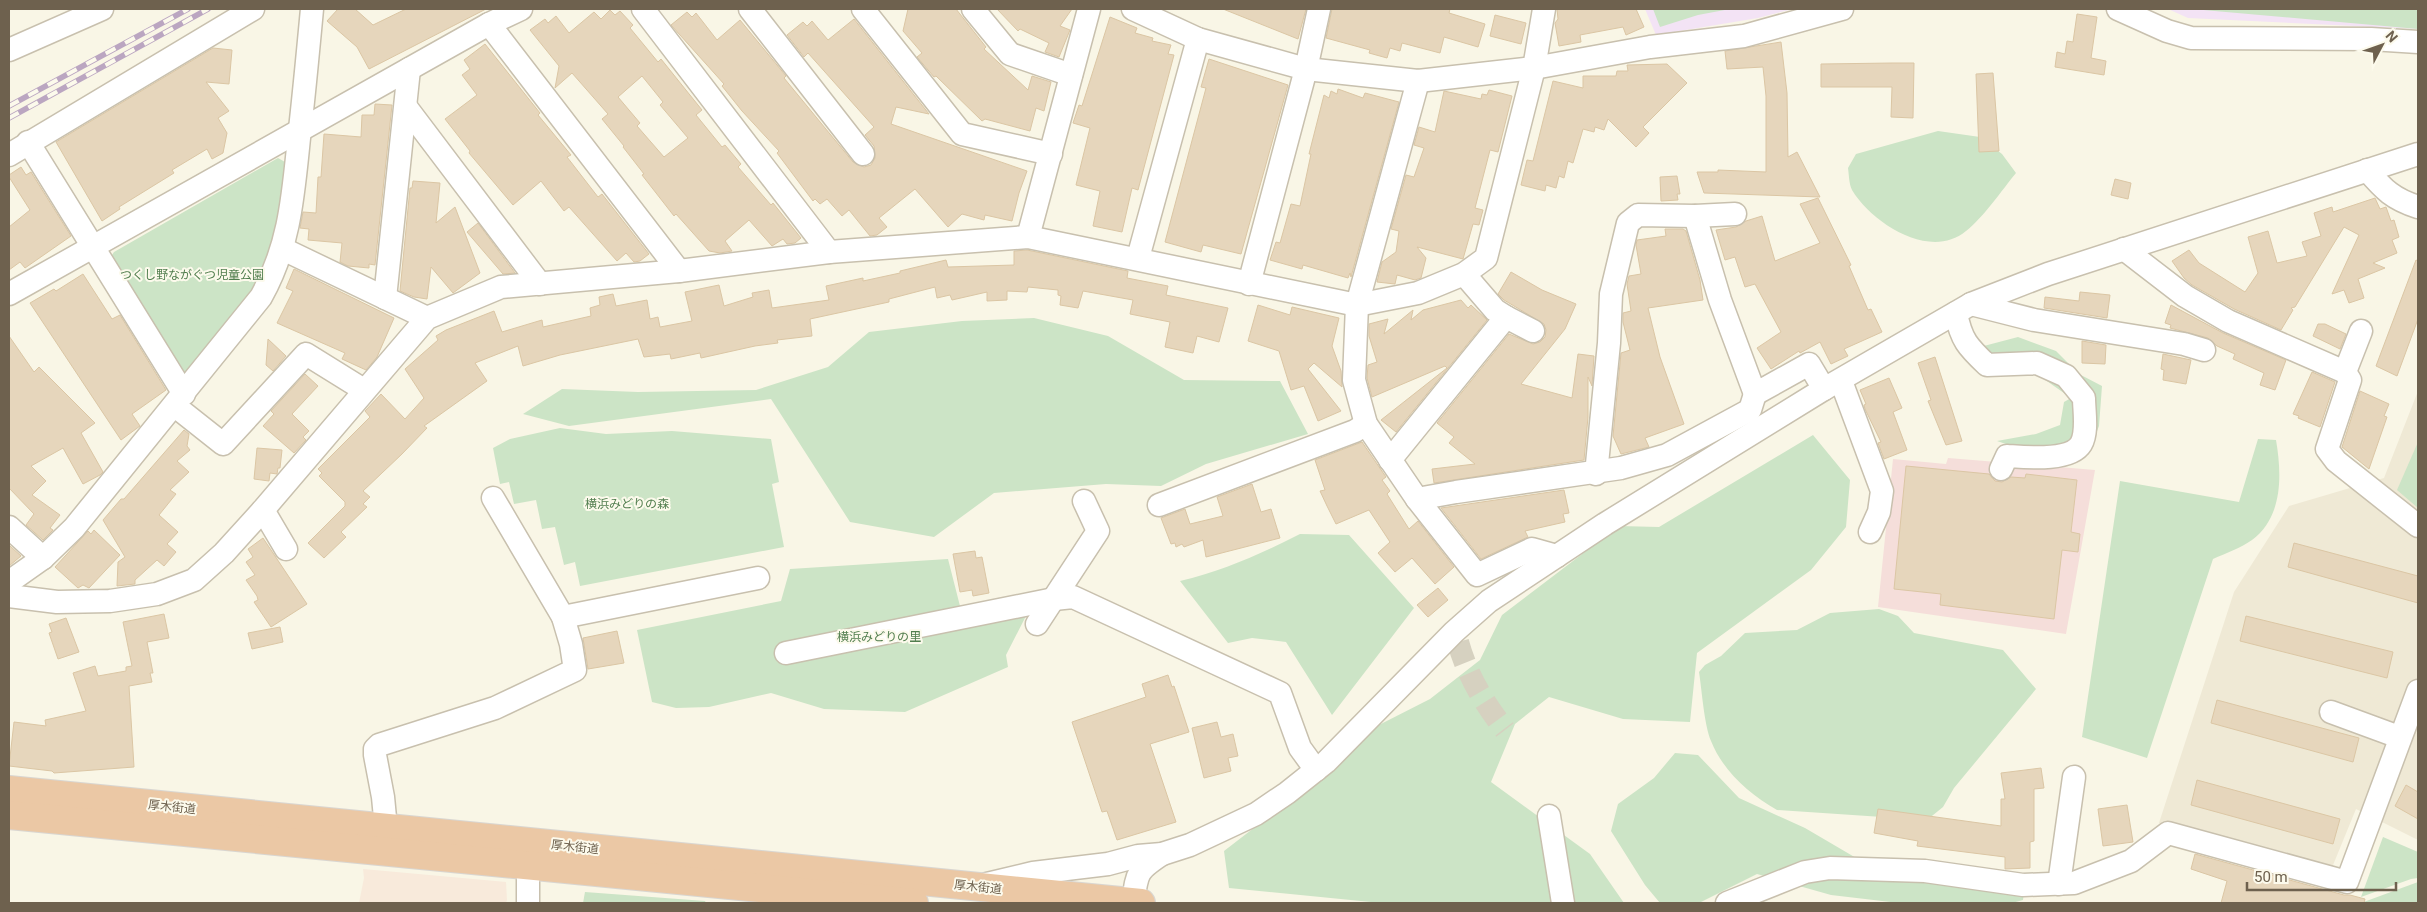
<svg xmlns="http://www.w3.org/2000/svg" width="2427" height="912" viewBox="0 0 2427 912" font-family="Roboto,'Noto Sans JP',sans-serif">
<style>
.residential{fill:#efe9d5}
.commercial{fill:#f8eadb}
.education{fill:#f3e3f5}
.medical{fill:#f5deda}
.green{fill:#cce4c6}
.building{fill:#e6d6bc;stroke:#dbc6a4;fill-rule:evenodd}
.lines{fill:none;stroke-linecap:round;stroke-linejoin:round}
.minor-tunnel{stroke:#d6d1c0;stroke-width:22;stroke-dasharray:22 11;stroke-linecap:butt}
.minor-casing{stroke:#c8c0ae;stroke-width:25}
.highway-casing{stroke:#d9d6d1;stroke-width:30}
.minor{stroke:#fff;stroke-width:22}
.highway{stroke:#ebc8a5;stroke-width:28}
.rail-casing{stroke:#bba6c1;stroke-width:5.5}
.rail{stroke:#fcfaec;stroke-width:4;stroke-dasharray:11;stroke-linecap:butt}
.labels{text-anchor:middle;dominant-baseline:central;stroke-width:4;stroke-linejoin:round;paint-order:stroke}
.park-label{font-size:12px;fill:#517e4e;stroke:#fcfaec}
.street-label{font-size:12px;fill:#6e614e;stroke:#fcfaec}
</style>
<rect width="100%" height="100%" fill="#f9f6e6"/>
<!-- residential -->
<path class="residential" d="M2418,391V840L2356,809L2331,870L2159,823L2234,592L2289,506L2384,478Z"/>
<!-- commercial -->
<path class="commercial" d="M363,869L506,882L507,900L506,903H359L364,878Z"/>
<!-- education -->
<g class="education">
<path d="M1645,9H1793L1758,18L1656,35Z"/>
<path d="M2168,9H2418V29L2188,18Z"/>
</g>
<!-- medical -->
<path class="medical" d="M1948,458L2095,470L2066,634L1878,607L1893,459L1946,464Z"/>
<!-- green -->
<g class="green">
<path d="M1653,9H1730L1698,15L1660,27Z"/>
<path d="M2192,9H2418V29Z"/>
<path d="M1938,131L1980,137L2002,154L2016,173C2002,190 1983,218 1966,231C1930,261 1872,223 1852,190C1849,184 1849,175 1848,168L1856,154Z"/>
<path d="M278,158L285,162C280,207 275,256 250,295C233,322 209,347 189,373L182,372L110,258L114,252Z"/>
<path d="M1034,318L1108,336L1184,380L1280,381L1308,434L1206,464L1161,486L1106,484L994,493L934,537L850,522L771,399L569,426L523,414L562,389L638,392L756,390L828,367L869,332L962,321Z"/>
<path d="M2018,337L2056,351L2079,374L2102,386L2099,426L2088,455L2024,450L1997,441L2036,434L2060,425L2064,402L2071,398L2044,379L2029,372L1976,363L1980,347Z"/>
<path d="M560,428L606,434L672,431L771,439L779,482L772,484L784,547L580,586L575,562L564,565L555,527L542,529L536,500L514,504L509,482L500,484L493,448L510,439Z"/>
<path d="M1813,435L1850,480L1846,527L1811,570L1697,653L1690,722L1623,719L1549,697L1515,724L1491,782L1590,854L1624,903H1381L1229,888L1224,851L1311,784L1375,727L1430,699L1480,660L1502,615L1619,526L1659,527Z"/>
<path d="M2258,439L2276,440C2282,475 2283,517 2252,540C2241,548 2226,553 2213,559L2147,758L2082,737L2120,481L2239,502Z"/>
<path d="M2418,442V508L2397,490Z"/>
<path d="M1300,534L1349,535L1414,608L1332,715L1286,642L1252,638L1228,643L1180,581C1223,571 1261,554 1300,534Z"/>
<path d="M948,559L961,610L1026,616L1006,655L1008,667L905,712L824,709L771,693L709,707L676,708L652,702L637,630L781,601L790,569Z"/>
<path d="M1879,609L1898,616L1914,633L2003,650L2036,689L1954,788L1943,807L1927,820L1777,810C1749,794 1723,771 1711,741C1704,724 1702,691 1699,672L1705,665L1721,656L1745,633L1797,630L1830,613Z"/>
<path d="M1675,753L1698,755L1739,798L1805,828L1892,879L2024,892L2023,900L2012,903H1899L1831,895L1757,874L1699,903H1660L1645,885L1611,831L1618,804L1654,778Z"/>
<path d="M2383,837L2418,852V878L2411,879L2361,897Z"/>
<path d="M2418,882V903H2361Z"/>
<path d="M585,892L705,901L706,903H583Z"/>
</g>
<!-- building -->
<g class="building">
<path d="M338,9H355L373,25L406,9H486L369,69L357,47L327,21Z"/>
<path d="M908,9H956L986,47L984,49L1028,90L1032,76L1051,82L1044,111L1036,108L1030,131L985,119L982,121L936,76L934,77L917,57L922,53L903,31Z"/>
<path d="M997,9H1072L1060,26L1070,30L1059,57L1045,52L1049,43L1020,29L1018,31Z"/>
<path d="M1223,9H1306L1298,39Z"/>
<path d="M1332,9H1450L1449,13L1485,24L1478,47L1444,37L1440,53L1402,43L1400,51L1390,48L1387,58L1369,53L1370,50L1326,38Z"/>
<path d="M1557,9H1636L1644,27L1626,35L1623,27L1580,35L1581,42L1559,46L1555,23L1558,19Z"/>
<path d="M610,10L615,15L620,11L633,25L630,28L658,62L661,59L702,110L696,115L722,147L725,145L741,164L738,167L771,205L773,203L801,238L795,243L787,244L783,239L772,246L749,220L725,241L732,251L720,253L709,251L676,214L674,216L642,175L644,174L623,147L624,146L602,119L608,114L572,73L555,88L559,66L530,30L545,19L548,23L556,16L569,33L594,12L601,19ZM642,76L663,102L660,105L688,138L664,157L637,126L640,123L618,97Z"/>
<path d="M687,12L692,17L696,13L717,40L740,20L786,76L784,78L853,162L864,167L871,165L875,158L874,146L865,135L874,127L808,53L804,57L787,35L803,22L807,26L812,21L828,40L854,19L929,114L896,107L891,124L1027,171L1019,193L1012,221L985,215L984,220L962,214L948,227L915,189L879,218L887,227L877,235L870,236L849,210L842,216L827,199L820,204L815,199L813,201L777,153L779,151L742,111L722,86L724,84L671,25Z"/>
<path d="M2077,14L2097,17L2091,58L2106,61L2104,75L2055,67L2057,52L2065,54L2067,41L2073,42Z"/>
<path d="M1495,15L1526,23L1521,44L1490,36Z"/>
<path d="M1110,17L1137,28L1135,33L1153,38L1152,41L1171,45L1168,54L1174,55L1138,190L1132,188L1122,232L1093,226L1100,191L1076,185L1090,128L1073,123L1079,105L1082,106Z"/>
<path d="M1781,42L1787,93L1788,157L1797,152L1820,197L1704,193L1697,172H1718V170L1766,172V96L1763,67L1727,69L1725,51Z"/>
<path d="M485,44L540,113L538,115L571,155L567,157L598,197L602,194L649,254L640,261L634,262L626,253L617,261L569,207L564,211L541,181L513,205L469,153L470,151L445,119L477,95L462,75L470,69L464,60Z"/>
<path d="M213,48L232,50L229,84L206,82L229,111L218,118L227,133L223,153L212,159L207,149L172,170L174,173L119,207L120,209L102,221L56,142Z"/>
<path d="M1209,59L1288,85L1241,254L1203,245L1201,252L1165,242L1206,88L1201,87Z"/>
<path d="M1892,63H1914L1913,118L1891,117L1892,87H1821V64Z"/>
<path d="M1667,64L1687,83L1643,127L1649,133L1636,147L1608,119L1604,130L1595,127L1594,132L1583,129L1573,163L1568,161L1564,178L1559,176L1556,188L1546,185L1545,191L1521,185L1527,160L1533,161L1553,81L1583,88V76H1616L1617,71H1628L1627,65Z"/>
<path d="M1993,73L1999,151L1979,152L1976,74Z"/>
<path d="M1338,89L1363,98L1365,93L1399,102L1351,277L1350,273L1348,278L1303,265L1302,269L1270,260L1276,242L1280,243L1291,204L1300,206L1311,154H1309L1324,95L1329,98L1331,91L1337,94Z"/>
<path d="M1489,90L1512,96L1498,152L1490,150L1475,208L1483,210L1479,225L1473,224L1463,259L1417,247L1426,258L1421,278L1415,280L1397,275L1395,284L1377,282L1382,262L1396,252L1399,231L1391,229L1406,175L1414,177L1424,148L1414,145L1419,127L1435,132L1444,91L1481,99L1482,94L1487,95Z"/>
<path d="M375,104L392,105L375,265L369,264V268L348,266L340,262L342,243L308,240L309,229L300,228L303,212L316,213L318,177H321L324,134L361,137L362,115H374Z"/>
<path d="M21,167L26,175L31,172L71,236L25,268L20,262L9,270V227L30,210L9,177V175Z"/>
<path d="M1677,176L1680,194H1677L1678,200L1661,201L1660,177Z"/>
<path d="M2115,179L2131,183L2128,199L2111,195Z"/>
<path d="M413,181L440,183L436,223L455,207L480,273L453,293L431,267L427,299L414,297L400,291L410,188H412Z"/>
<path d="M1818,198L1851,265L1849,266L1868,310L1871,309L1882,332L1844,349L1848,356L1831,364L1820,342L1800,353L1799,351L1771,369L1757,348L1781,332L1755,284L1745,287L1735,257L1725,260L1716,230L1736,227L1746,221L1762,216L1775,261L1820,243L1800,204Z"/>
<path d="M2375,198L2380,209L2386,207L2391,221L2394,220L2399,237L2392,240L2397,253L2373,263L2385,268L2358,279L2364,298L2349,303L2344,290L2332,294L2359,235L2344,227L2295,307L2291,308L2293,310L2281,330L2234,309L2192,285L2184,278L2172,261L2189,250L2199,263L2245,292L2258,273L2248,237L2268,231L2277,263L2307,256L2302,242L2321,236L2314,213L2332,207L2333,212Z"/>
<path d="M478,223L515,273L503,274L467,232Z"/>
<path d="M1665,229H1683L1686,231L1700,280L1703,300L1648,308L1660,357L1684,424L1645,438L1649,447L1621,454L1613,436L1621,353L1630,350L1623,322V313L1631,311L1627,284L1629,276L1641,274L1636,245L1637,240L1666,236Z"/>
<path d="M1027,250L1128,271L1127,278L1168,286L1166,295L1228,308L1219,342L1197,336L1193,353L1165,347L1170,322L1130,314L1133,300L1083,291L1078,308L1060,305L1061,296L1058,295V290L1028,287L1027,292L1007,291V300L987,301V292L952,300L950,295L937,298L935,287L889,299V302L810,319L812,336L777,340L778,343L755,346L701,358L700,353L671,359L670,354L644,357L638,339L560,355L523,366L518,346L475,363L487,381L424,426L427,428L402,454L363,491L370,497L363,504L367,507L341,532L346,537L324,558L308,543L345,506V502L319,476L322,473L318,469L370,417L365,411L381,394L405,419L424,398L405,369L438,340L436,336L446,330L494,311L502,332L542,320L543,327L591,316L590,308L600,305L599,297L613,294L616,306L647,300L650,319L658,317L660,327L692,321L685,292L719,285L724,306L753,297L752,293L769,290L772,308L829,300L826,286L863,278V281L900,273V271L946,260L948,267L1014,265V251Z"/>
<path d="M2416,260L2418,261V319L2397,376L2376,366Z"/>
<path d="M294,269L394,318L377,357L366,370L342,359L345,353L277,323L293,291L286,288Z"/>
<path d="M1511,272L1542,290L1576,304L1565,329L1521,384L1572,398L1578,354L1594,356L1592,386L1588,377V417L1584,460L1434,483L1432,469L1475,464L1449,443L1454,437L1437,423L1509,334L1533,344L1540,342L1545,337L1546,330L1544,324L1504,300L1498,294Z"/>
<path d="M83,274L112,319L120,315L166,390L132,414L140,426L121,440L30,303L54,289L56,291Z"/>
<path d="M2080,292L2110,295L2107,318L2044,308L2045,297L2079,301Z"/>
<path d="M1461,300L1468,308L1471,305L1487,320L1396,432L1381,420L1447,368L1445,366L1372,397L1367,378L1368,365L1377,362L1369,336V324L1388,319L1384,334L1413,310L1411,320L1423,310Z"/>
<path d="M1258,305L1290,315L1292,307L1339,318L1332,346L1341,371L1342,387L1314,363L1308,369L1341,411L1318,421L1304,386L1291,390L1279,351L1248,341Z"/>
<path d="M2171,305L2223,333L2286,360L2275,390L2260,385L2264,373L2233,359L2235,354L2217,346L2208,338L2170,328L2171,325L2165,323Z"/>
<path d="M2318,324H2325L2346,334L2340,349L2313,336Z"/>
<path d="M9,336L34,372L39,367L95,423L81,433L103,472L100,475L83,484L63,448L31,466L46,481L32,495L60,515L50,528L53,530L43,540L26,525L34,514L9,488Z"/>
<path d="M268,339L286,356L273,371L266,365Z"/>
<path d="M2082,341L2106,345L2105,364L2082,363Z"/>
<path d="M2163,354L2191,360L2186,384L2163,380L2164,370L2161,369Z"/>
<path d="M1935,357L1962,441L1946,445L1928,401L1931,400L1918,363Z"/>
<path d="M2312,372L2335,382L2320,427L2298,418L2299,416L2293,414Z"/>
<path d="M305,374L318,386L292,414L309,431L303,437L306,440L294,453L263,426L274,414L271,411Z"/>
<path d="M1889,378L1902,408L1893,412L1907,450L1884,459L1878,443L1881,442L1865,409L1864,405L1866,404L1860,390Z"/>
<path d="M2360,391L2389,404L2384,416L2387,417L2369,469L2342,447Z"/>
<path d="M184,430L189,434L187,446L190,450L177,461L189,472L170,490L176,494L159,515L178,532L167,544L176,552L164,566L157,560L135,580V584L117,586L118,562L125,557L103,520L121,499H124Z"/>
<path d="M1362,442L1386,477L1382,480L1390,491L1387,494L1409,529L1418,521L1454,567L1435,584L1412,558L1395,572L1378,553L1390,542L1369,510L1336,524L1327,506L1320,491L1325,490L1315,460Z"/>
<path d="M257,448L282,450L280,468H278L277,474L270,473L269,481L254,479Z"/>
<path d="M1906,466L1989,474L1995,481L2002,482L2011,477L2025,478L2026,474L2077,480L2071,532L2080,534L2078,552L2062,550L2054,619L1940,605L1941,594L1894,589Z"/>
<path d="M1252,484L1261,512L1271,509L1280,538L1206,557L1203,540L1184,547L1182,544L1176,547L1175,543L1171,544L1161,518L1185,509L1190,524L1223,516L1217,497Z"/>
<path d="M1564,490L1569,513L1563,514L1565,522L1525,531L1528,537L1481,559L1441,508Z"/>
<path d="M94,530L120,555L89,588L83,585L78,588L55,567L88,531L91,534Z"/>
<path d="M263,538L307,604L271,627L254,602L258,600L257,596L246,580L255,575L246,562L253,557L248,549Z"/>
<path d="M2294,543L2418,576V603L2288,567Z"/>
<path d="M10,546L21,556L9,566V548Z"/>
<path d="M975,551L976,558L982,557L989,593L973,596L972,590L960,592L953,554Z"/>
<path d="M1438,588L1448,600L1428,617L1417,605Z"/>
<path d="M164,614L169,638L147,642L153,673H150L152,682L129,686L134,767L54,773L52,771L9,766L14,722L46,726L45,720L86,711L73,673L95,666L98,676L126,671V667L132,666L123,622Z"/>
<path d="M2246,616L2393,652L2387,678L2240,641Z"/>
<path d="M66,618L79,652L58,659L49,633L52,632L49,624Z"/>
<path d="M280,627L283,642L252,649L248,633Z"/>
<path d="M617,631L624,663L588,669L583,638Z"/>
<path d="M1168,675L1172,687L1174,686L1189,732L1150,744L1176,822L1117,840L1107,811L1102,812L1072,722L1146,697L1142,684Z"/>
<path d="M2217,700L2359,738L2353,762L2211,723Z"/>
<path d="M1217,722L1221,737L1233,734L1238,756L1228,758L1231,771L1204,778L1192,728Z"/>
<path d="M2041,768L2044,788L2034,789V841L2030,842V868L2005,869V857L1917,846L1918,841L1874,833L1878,809L2001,826V799H2005L2001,773Z"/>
<path d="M2197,780L2340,819L2333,844L2191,805Z"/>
<path d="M2406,785L2418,792V819L2395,806Z"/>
<path d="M2127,805L2133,842L2103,846L2098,809Z"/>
<path d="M2195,854L2344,895H2350L2365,899L2364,903H2221L2227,881L2191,869Z"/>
</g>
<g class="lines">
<!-- minor-tunnel -->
<path class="minor-tunnel" d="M1458,642C1467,675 1484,703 1505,730"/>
<!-- minor casing -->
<g class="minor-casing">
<g id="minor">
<path d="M643,9L829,252"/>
<path d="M750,9L863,154"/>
<path d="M863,9L962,134L1051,154"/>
<path d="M973,9L1010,54L1071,75"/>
<path d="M1133,9L1198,39L1306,69L1418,81L1534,68L1650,47L1744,36L1842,9"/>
<path d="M2118,9L2167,31L2191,38L2371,39L2418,42"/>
<path d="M489,24L679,271"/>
<path d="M9,50L102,9"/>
<path d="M1418,81L1357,305L1354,380L1366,424L1417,499L1477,575L1532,549L1557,556"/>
<path d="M406,107L540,284"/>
<path d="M28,142L184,394"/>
<path d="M9,155L253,9"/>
<path d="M2367,170C2384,190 2393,199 2418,207"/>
<path d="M1695,216L1720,300L1755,394L1809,364L1824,389"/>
<path d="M1028,237L1089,9"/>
<path d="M283,249L427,318"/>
<path d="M2124,249L2185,296L2228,321L2345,372L2350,380L2327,449L2336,461L2418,526"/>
<path d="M1138,258L1198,39"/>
<path d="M1249,284L1306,69L1319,9"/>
<path d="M9,294L489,24L521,9"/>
<path d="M385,298L409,69"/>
<path d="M1971,304L2034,320L2184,344L2204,350"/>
<path d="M1956,313C1961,340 1968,347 1987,365L2037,363L2066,376L2084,398C2084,411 2088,432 2081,444C2070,462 2024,457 2007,456L2001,469"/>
<path d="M1506,317L1533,331"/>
<path d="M2345,372L2361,331"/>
<path d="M1841,381L1882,491L1879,512L1870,532"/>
<path d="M175,406L223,444L306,354L364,390"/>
<path d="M1390,460L1506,317L1495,310L1464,274"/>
<path d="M1596,474L1609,343L1611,294L1628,223L1638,215L1695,216L1735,214"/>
<path d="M1417,499L1456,492L1621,468L1667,455L1750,410L1755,394"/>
<path d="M1159,505L1355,431L1366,424"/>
<path d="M263,510L286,549"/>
<path d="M9,527L43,558"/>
<path d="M9,582L43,558L74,528L261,297C290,245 293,196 299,138C304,95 308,52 312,9"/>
<path d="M9,596L57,602L110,601L157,594L194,580L224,553L263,510L427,318L501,287L679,271L829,252L1028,237L1357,305L1418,293L1464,274L1486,258L1534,68L1544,9"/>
<path d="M563,617L758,578"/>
<path d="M1037,624L1098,531L1084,501"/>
<path d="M786,653L1054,599L1073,597L1280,693L1300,748L1316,770"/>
<path d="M2331,712L2399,737"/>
<path d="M1549,816L1563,903"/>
<path d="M386,828L383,797L375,755V749L379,745L495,708L575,670L571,644L563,617L493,498"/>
<path d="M987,884L1033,873L1108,864L1138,856L1162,854L1190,845L1256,814L1287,793L1326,762L1454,632L1489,601L1605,524L1824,389L1971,304L2048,274L2418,154"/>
<path d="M2059,884L2074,777"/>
<path d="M528,903V865"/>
<path d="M1133,903C1137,873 1136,871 1162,854"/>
<path d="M1727,903L1805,872L1830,868L1925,871L2023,885L2074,883L2131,861L2168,833L2347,882L2418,691"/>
</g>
</g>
<!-- highway casing -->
<g class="highway-casing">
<g id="highway">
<path d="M9,790L1141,903"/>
<path d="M9,815L914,903"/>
</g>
</g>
<!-- minor -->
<use href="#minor" class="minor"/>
<!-- highway -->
<use href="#highway" class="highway"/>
<!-- rail casing -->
<g class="rail-casing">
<g id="rail">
<path d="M9,106L188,9"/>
<path d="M9,118L208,9"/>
</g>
</g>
<!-- rail -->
<use href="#rail" class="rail"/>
</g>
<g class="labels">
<!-- park labels -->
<g class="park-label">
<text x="192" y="275">つくし野ながぐつ児童公園</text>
<text x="627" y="504">横浜みどりの森</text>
<text x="879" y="637">横浜みどりの里</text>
</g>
<!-- street labels -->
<g class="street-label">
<text transform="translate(172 807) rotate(6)">厚木街道</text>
<text transform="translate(575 847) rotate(6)">厚木街道</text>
<text transform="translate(978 887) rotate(6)">厚木街道</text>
</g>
</g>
<!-- border -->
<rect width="2427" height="912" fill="none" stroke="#6e614e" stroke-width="20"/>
<!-- north arrow -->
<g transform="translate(2382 45) rotate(49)" stroke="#fcfaec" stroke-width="4" paint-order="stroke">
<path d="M0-4L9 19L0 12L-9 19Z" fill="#6e614e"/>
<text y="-8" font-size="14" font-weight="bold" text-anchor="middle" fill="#6e614e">N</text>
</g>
<!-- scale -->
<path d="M2247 882v8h149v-8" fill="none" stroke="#6e614e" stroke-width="2.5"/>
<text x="2254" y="882" font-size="15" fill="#6e614e" stroke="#fcfaec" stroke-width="4" paint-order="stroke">50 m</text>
</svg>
